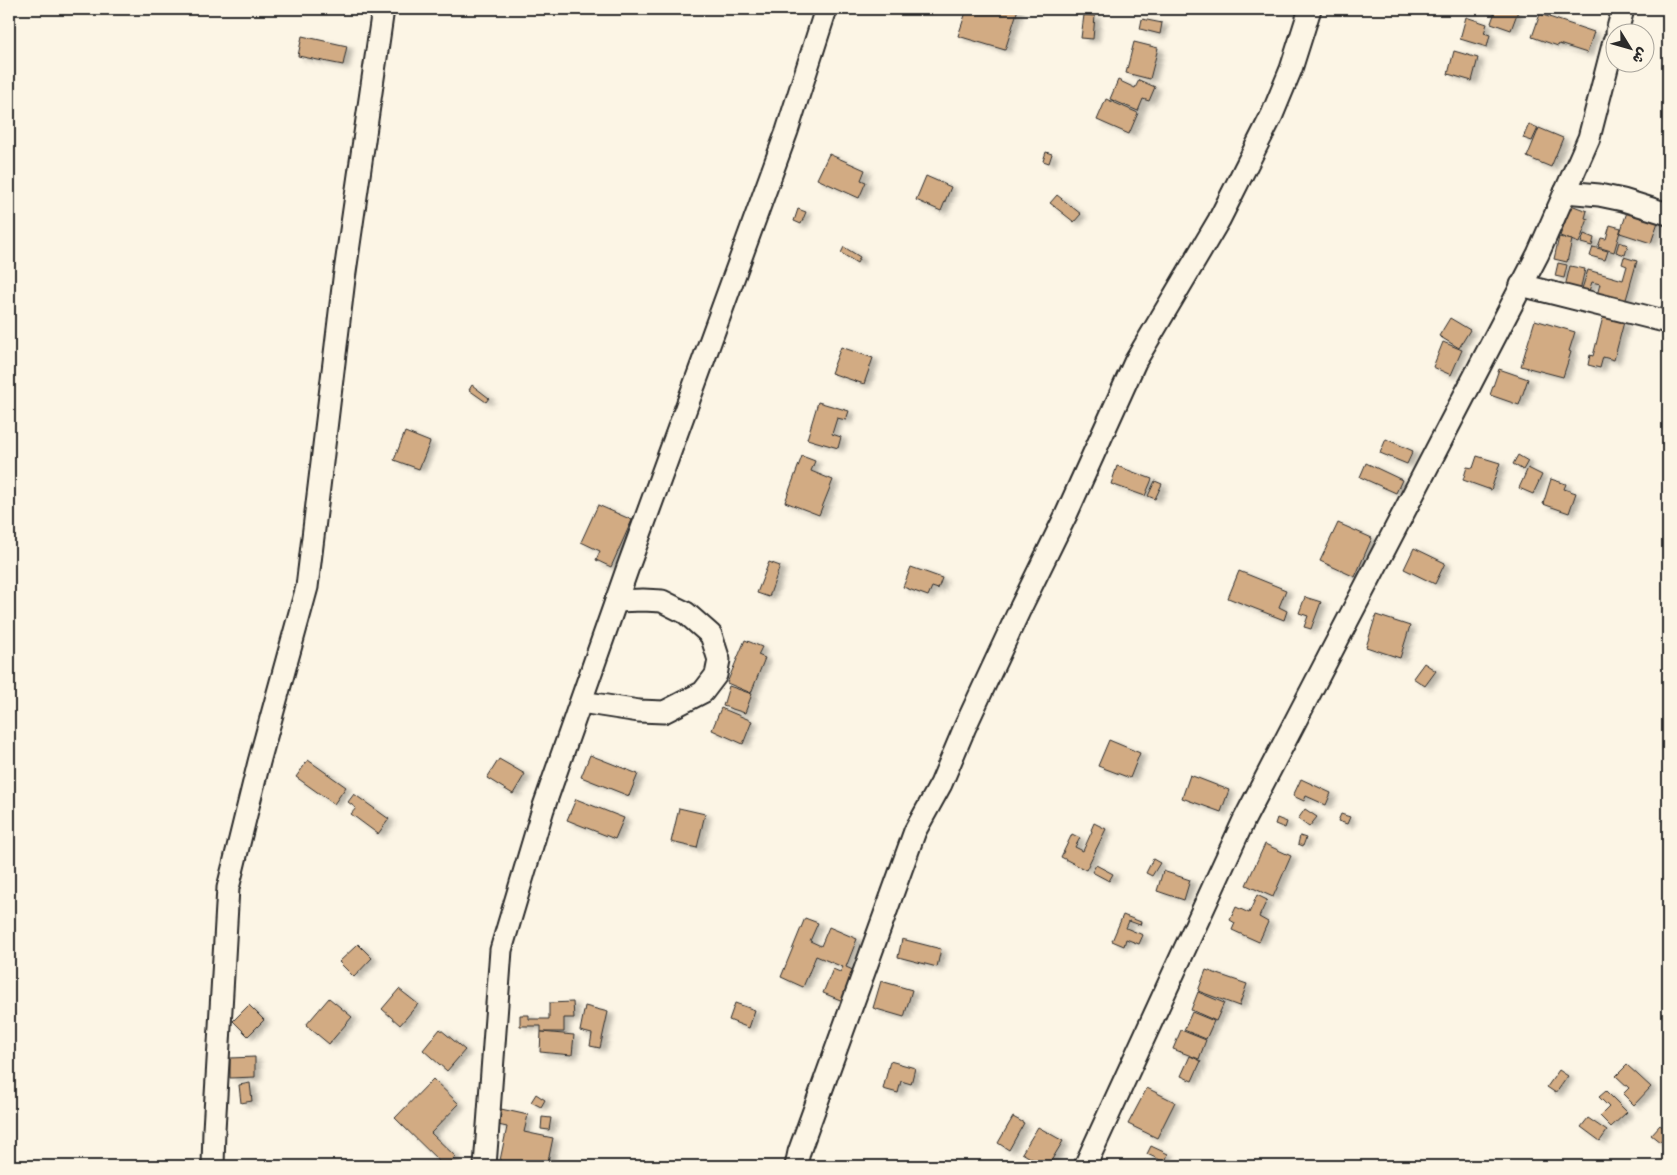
<svg xmlns="http://www.w3.org/2000/svg" width="1677" height="1175" viewBox="0 0 1677 1175" font-family="Mynerve,'Playpen Sans Arabic',sans-serif">
<style>
.building{fill:#d2ab83;stroke:#2b2b2b;filter:url(#shadow)}
.lines{fill:none;stroke-linecap:round;stroke-linejoin:round}
.minor-casing{stroke:#2b2b2b;stroke-width:25}
.minor{stroke:#fcf5e5;stroke-width:21}
</style>
<defs>
<filter id="shadow"><feDropShadow dx="5.5" dy="3" stdDeviation="2.5" flood-color="#0004"/></filter>
</defs>
<rect width="100%" height="100%" fill="#fcf5e5"/>
<filter id="ink" filterUnits="userSpaceOnUse"><feTurbulence type="fractalNoise" baseFrequency=".02" numOctaves="2"/><feDisplacementMap in="SourceGraphic" scale="10" xChannelSelector="R" yChannelSelector="G"/><feConvolveMatrix kernelMatrix="1 2 1 2 8 2 1 2 1" color-interpolation-filters="sRGB"/></filter>
<g filter="url(#ink)">
<!-- building -->
<g class="building">
<path d="M967,9H1018L1005,50L958,36Z"/>
<path d="M1496,9H1510L1518,11L1511,30L1491,23Z"/>
<path d="M1540,14L1594,32L1587,53L1559,44L1558,46L1532,37Z"/>
<path d="M1084,15L1095,16L1093,39L1081,38Z"/>
<path d="M1466,17L1487,24L1484,33L1490,35L1487,47L1460,39Z"/>
<path d="M1142,19L1162,23L1160,34L1140,29Z"/>
<path d="M302,36L347,46L343,65L298,56Z"/>
<path d="M1134,42L1158,48L1150,79L1126,73Z"/>
<path d="M1454,51L1478,58L1472,81L1448,74Z"/>
<path d="M1118,80L1135,88L1139,80L1155,87L1149,101L1143,99L1138,111L1110,99Z"/>
<path d="M1106,99L1138,113L1129,134L1097,120Z"/>
<path d="M1529,124L1538,128L1532,141L1523,138Z"/>
<path d="M1539,128L1563,138L1551,167L1527,157Z"/>
<path d="M1046,152L1052,154L1049,163L1043,161Z"/>
<path d="M829,154L865,170L861,180L866,182L859,198L817,179Z"/>
<path d="M926,176L951,187L941,211L916,200Z"/>
<path d="M1057,195L1081,214L1074,222L1050,203Z"/>
<path d="M1571,205L1587,211L1585,218L1588,219L1579,243L1560,236Z"/>
<path d="M798,209L806,212L801,224L794,221Z"/>
<path d="M1628,209L1659,219L1651,243L1620,233Z"/>
<path d="M1610,225L1621,228L1614,252L1598,247L1601,238L1606,239Z"/>
<path d="M1584,234L1594,238L1592,246L1581,243Z"/>
<path d="M1559,237L1572,240L1567,262L1554,259Z"/>
<path d="M1619,242L1628,245L1625,255L1616,252Z"/>
<path d="M844,247L860,257L857,263L841,253Z"/>
<path d="M1593,247L1608,251L1605,260L1590,256Z"/>
<path d="M1624,257L1637,261L1625,303L1597,295L1600,284L1592,282L1588,294L1581,292L1588,270L1623,280L1627,266L1622,264Z"/>
<path d="M1558,263L1567,265L1564,278L1555,276Z"/>
<path d="M1570,266L1585,269L1579,295L1564,291Z"/>
<path d="M1603,317L1624,322L1614,360L1603,357L1600,368L1588,365L1590,355L1593,356Z"/>
<path d="M1450,318L1470,330L1459,348L1439,336Z"/>
<path d="M1535,320L1575,332L1569,351L1571,352L1563,377L1521,366Z"/>
<path d="M1443,342L1462,350L1451,375L1433,367Z"/>
<path d="M841,347L873,358L864,384L831,373Z"/>
<path d="M1499,369L1528,379L1519,405L1490,395Z"/>
<path d="M472,385L489,398L486,402L469,390Z"/>
<path d="M818,402L849,411L846,420L837,418L832,434L841,437L838,448L807,439Z"/>
<path d="M405,432L430,442L419,469L394,460Z"/>
<path d="M1386,439L1413,451L1407,464L1380,453Z"/>
<path d="M1518,455L1528,461L1523,470L1513,464Z"/>
<path d="M802,456L815,461L811,471L833,480L819,515L785,502Z"/>
<path d="M1477,456L1500,463L1491,490L1463,480L1467,467L1473,468Z"/>
<path d="M1366,463L1402,480L1396,493L1360,477Z"/>
<path d="M1117,466L1152,479L1145,496L1111,484Z"/>
<path d="M1528,468L1542,475L1533,494L1519,488Z"/>
<path d="M1551,479L1566,484L1564,489L1576,493L1569,513L1543,504Z"/>
<path d="M1155,481L1162,484L1155,499L1148,496Z"/>
<path d="M598,505L632,520L611,567L596,560L600,551L581,542Z"/>
<path d="M1338,523L1372,538L1355,577L1320,561Z"/>
<path d="M1414,548L1445,563L1435,584L1404,569Z"/>
<path d="M769,562L780,566L769,597L757,593Z"/>
<path d="M911,567L942,578L938,589L932,587L928,596L903,587Z"/>
<path d="M1239,571L1286,590L1279,607L1287,611L1284,620L1228,598Z"/>
<path d="M1305,597L1321,602L1311,629L1304,627L1308,616L1299,613Z"/>
<path d="M1376,615L1410,626L1400,658L1366,647Z"/>
<path d="M745,640L762,647L758,655L765,658L751,693L727,683Z"/>
<path d="M1424,663L1436,671L1425,686L1413,678Z"/>
<path d="M729,686L752,694L745,713L723,706Z"/>
<path d="M721,708L752,721L743,744L712,730Z"/>
<path d="M1109,740L1140,753L1130,778L1098,766Z"/>
<path d="M590,755L638,774L629,796L581,777Z"/>
<path d="M499,759L525,774L513,794L487,778Z"/>
<path d="M308,760L346,787L334,804L296,777Z"/>
<path d="M1190,775L1229,790L1221,812L1182,798Z"/>
<path d="M1301,779L1331,793L1326,805L1306,796L1304,801L1293,796Z"/>
<path d="M354,794L389,819L378,834L351,814L356,808L348,802Z"/>
<path d="M576,799L624,818L615,839L567,820Z"/>
<path d="M679,808L705,814L697,848L671,842Z"/>
<path d="M1305,809L1317,817L1309,827L1298,819Z"/>
<path d="M1341,814L1350,817L1347,824L1338,821Z"/>
<path d="M1277,818L1287,822L1285,828L1275,824Z"/>
<path d="M1094,823L1106,829L1086,870L1061,857L1072,834L1080,838L1075,847L1083,851L1092,831L1091,830Z"/>
<path d="M1300,836L1306,838L1303,846L1298,844Z"/>
<path d="M1265,844L1291,856L1273,897L1246,885Z"/>
<path d="M1153,859L1160,863L1152,876L1146,873Z"/>
<path d="M1096,865L1113,874L1109,881L1092,872Z"/>
<path d="M1163,871L1190,880L1184,900L1157,891Z"/>
<path d="M1257,895L1267,900L1259,917L1268,922L1259,942L1232,930L1235,923L1230,920L1236,907L1249,913Z"/>
<path d="M1123,915L1141,922L1140,925L1129,921L1126,928L1143,935L1139,944L1126,939L1124,946L1112,941Z"/>
<path d="M805,918L818,923L810,941L821,946L829,927L857,939L846,967L855,971L843,1001L823,993L833,969L840,972L843,967L816,956L803,987L781,977Z"/>
<path d="M902,939L941,949L937,967L898,957Z"/>
<path d="M358,944L372,958L354,977L339,962Z"/>
<path d="M1206,970L1247,984L1239,1006L1198,991Z"/>
<path d="M881,981L912,990L904,1017L873,1008Z"/>
<path d="M399,989L418,1004L400,1025L382,1009Z"/>
<path d="M1198,992L1224,1003L1216,1021L1191,1010Z"/>
<path d="M329,998L352,1017L329,1044L306,1025Z"/>
<path d="M573,1002L574,1018H564V1032H541V1026H520V1015H529V1019H549V1003Z"/>
<path d="M735,1003L755,1010L749,1028L729,1020Z"/>
<path d="M249,1005L264,1020L248,1036L233,1021Z"/>
<path d="M585,1006L608,1012L600,1048L590,1046L592,1034L580,1031Z"/>
<path d="M1192,1012L1214,1021L1206,1039L1184,1030Z"/>
<path d="M440,1029L465,1050L447,1071L423,1050Z"/>
<path d="M1181,1030L1206,1040L1199,1059L1173,1049Z"/>
<path d="M541,1032L574,1035L572,1055L540,1052Z"/>
<path d="M1190,1056L1201,1061L1192,1081L1181,1076Z"/>
<path d="M255,1057V1077L230,1078V1058Z"/>
<path d="M890,1061L915,1068L911,1084L901,1081L898,1093L883,1089Z"/>
<path d="M1627,1065L1651,1087L1634,1105L1623,1094L1629,1088L1616,1076Z"/>
<path d="M1559,1070L1568,1076L1556,1093L1547,1087Z"/>
<path d="M433,1079L459,1104L431,1133L456,1157L446,1166H444L395,1118Z"/>
<path d="M250,1083L252,1101L241,1103L239,1085Z"/>
<path d="M1147,1088L1175,1102L1157,1138L1128,1124Z"/>
<path d="M1606,1091L1627,1112L1611,1127L1600,1116L1609,1107L1599,1097Z"/>
<path d="M536,1094L545,1100L541,1107L531,1102Z"/>
<path d="M501,1109L528,1115L524,1132L553,1138L547,1166L499,1165L507,1127L498,1125Z"/>
<path d="M542,1117L551,1118L549,1130L541,1129Z"/>
<path d="M1013,1117L1024,1123L1009,1150L998,1143Z"/>
<path d="M1588,1118L1607,1131L1600,1141L1581,1127Z"/>
<path d="M1660,1125L1668,1131L1660,1142L1651,1135Z"/>
<path d="M1038,1127L1063,1141L1048,1166H1044L1022,1153Z"/>
<path d="M1151,1146L1168,1154L1165,1162L1147,1154Z"/>
</g>
<g class="lines">
<!-- minor casing -->
<g class="minor-casing">
<g id="minor">
<path d="M1617,32L1623,9"/>
<path d="M1565,192L1599,195L1623,200L1668,214"/>
<path d="M1521,285L1668,322"/>
<path d="M581,702L639,711L664,712L703,692L716,675L719,660L711,635L686,613L662,601L643,600L616,601"/>
<path d="M213,1166L214,1130L228,888L259,762L307,587L344,279L383,9"/>
<path d="M485,1166L501,950L543,809L628,567L787,131L826,9"/>
<path d="M796,1166L799,1152L915,831L941,784L965,727L1019,611L1066,515L1135,362L1219,220L1272,115L1291,69L1310,9"/>
<path d="M1085,1166L1244,820L1538,254L1589,138L1614,41"/>
</g>
</g>
<!-- minor -->
<use href="#minor" class="minor"/>
</g>
</g>
<!-- margin -->
<rect width="1677" height="1175" fill="none" stroke="#fcf5e5" stroke-width="30"/>
<rect x="15" y="15" width="1647" height="1145" fill="none" stroke="#2b2b2b" stroke-width="2" filter="url(#ink)"/>
<!-- north arrow -->
<g transform="translate(1630 48) rotate(127)"><circle r="24" fill="#fcf5e5" stroke="#a8a49b"/>
<path d="M0-4L9 19L0 12L-9 19Z" fill="#2b2b2b"/>
<text y="-8" font-size="14" font-weight="bold" text-anchor="middle" fill="#2b2b2b">ش</text>
</g>
</svg>
